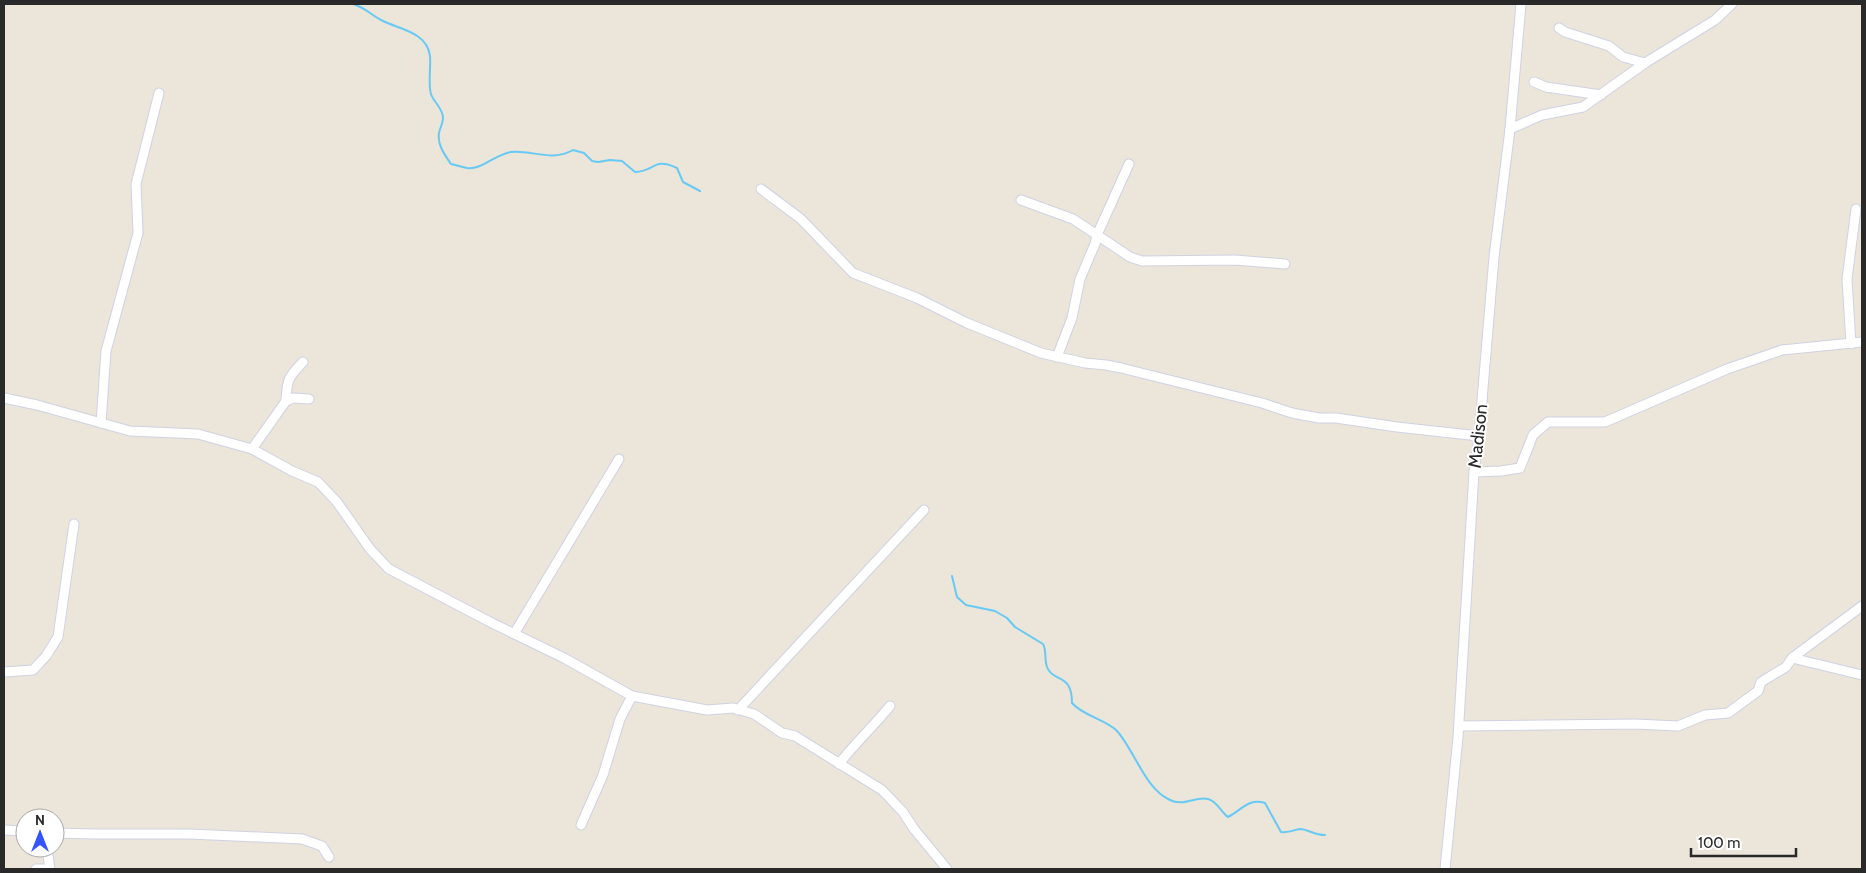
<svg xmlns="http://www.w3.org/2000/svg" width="1866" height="873" viewBox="0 0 1866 873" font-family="Cabin,sans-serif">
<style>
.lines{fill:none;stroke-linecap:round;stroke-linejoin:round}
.stream{stroke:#67caf4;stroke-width:2}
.minor-casing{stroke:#cfd2e3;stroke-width:11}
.minor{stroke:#fff;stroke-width:9}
.labels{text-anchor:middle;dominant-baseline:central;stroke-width:4;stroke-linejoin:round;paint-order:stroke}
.street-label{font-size:18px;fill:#292929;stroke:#fff}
</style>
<rect width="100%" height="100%" fill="#ece5da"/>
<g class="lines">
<!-- stream -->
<g class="stream">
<path d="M329,4H332"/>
<path d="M353,4C366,8 371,15 383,21C399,29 427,32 430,56C431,66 428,85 431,94C434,103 443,108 443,118C443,123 440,128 439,133C437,145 445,155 451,164C456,165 462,167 467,168C482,170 495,154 511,152C533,150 552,162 573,150L584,153L592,161L598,162L610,160L622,161L635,172C656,171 653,157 677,168L683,182L700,191"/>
<path d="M952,576L957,597L966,605L995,611L1007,618L1015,627L1043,644C1047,651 1044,659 1047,667C1053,683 1072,672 1072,703C1083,716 1107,720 1117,731C1135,751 1145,789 1170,800C1183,807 1195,796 1208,799C1217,801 1221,812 1228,817C1242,810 1248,798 1265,803L1281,832C1291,833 1295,829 1301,829C1309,830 1315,835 1325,835"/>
</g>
<!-- minor casing -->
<g class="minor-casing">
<g id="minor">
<path d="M1559,28L1565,32L1609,46L1623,57L1645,63"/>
<path d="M1534,82L1546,87L1601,95"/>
<path d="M1510,129L1542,115L1583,107L1645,63L1715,20L1732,4"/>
<path d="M761,189L801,219L853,273L917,298L967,323L1041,353L1085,363L1106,365L1121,368L1262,403L1292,413L1319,418H1336L1397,427L1479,436"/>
<path d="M1021,200L1073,219L1130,257L1142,261L1235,260L1285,264"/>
<path d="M1851,344L1847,279L1856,209"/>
<path d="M1057,357L1072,318L1080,279L1095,244L1097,235L1129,164"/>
<path d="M4,398L37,405L130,431L198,434L252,449L292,471L318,482L337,502L370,549L389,569L492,623L564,658L632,696L707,710L733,708L754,714L782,733L795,736L882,790L903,812L914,829L947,869"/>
<path d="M286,401C287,380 288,377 303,362"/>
<path d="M101,423L106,351L138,233L136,184L159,93"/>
<path d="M252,449L286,401L293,398L309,399"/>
<path d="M1474,472L1501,471L1520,468L1533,435L1548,422H1605L1727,369L1782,350L1862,342"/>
<path d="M514,634L619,459"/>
<path d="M1792,658L1862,675"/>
<path d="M4,672L33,670L46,656L58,637L74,524"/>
<path d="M738,710L924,510"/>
<path d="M1459,726L1635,724L1678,726L1705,715L1728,713L1758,691L1761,682L1786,667L1792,658L1862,606"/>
<path d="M839,764C855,743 873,727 890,706"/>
<path d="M581,825L603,775L620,719L632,696"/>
<path d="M4,830L25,831"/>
<path d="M55,833L95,834H190L302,839L322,846L329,857"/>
<path d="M36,869H50L47,848"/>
<path d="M1445,869L1458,737L1474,472L1479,436L1494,257L1510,129L1521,4"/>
</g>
</g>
<!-- minor -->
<use href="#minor" class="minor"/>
</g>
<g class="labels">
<!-- street labels -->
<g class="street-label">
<text transform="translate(1478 436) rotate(-84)">Madison</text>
</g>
</g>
<!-- border -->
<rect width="1866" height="873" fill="none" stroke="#292929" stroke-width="10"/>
<!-- north arrow -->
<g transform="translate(40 833)"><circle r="24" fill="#ffffff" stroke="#a9a9a9"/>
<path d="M0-4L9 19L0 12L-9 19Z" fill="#3454ff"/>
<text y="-8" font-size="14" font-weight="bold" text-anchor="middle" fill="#292929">N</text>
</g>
<!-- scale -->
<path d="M1691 848v8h105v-8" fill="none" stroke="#292929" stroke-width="2.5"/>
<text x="1698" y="848" font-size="15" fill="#292929" stroke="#ffffff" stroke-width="4" paint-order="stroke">100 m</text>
</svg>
